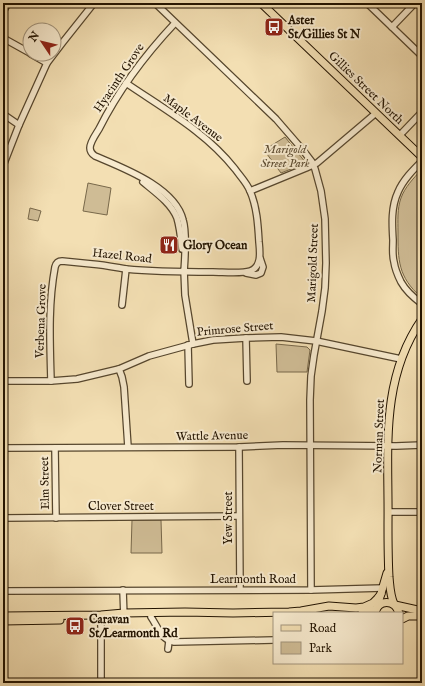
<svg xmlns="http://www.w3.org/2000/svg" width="425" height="686" viewBox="0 0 425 686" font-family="'IM FELL English',serif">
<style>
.green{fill:#cfbc95;stroke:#78684a}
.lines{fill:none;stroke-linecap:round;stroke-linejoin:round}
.minor-casing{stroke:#56462d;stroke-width:8}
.major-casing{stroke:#221300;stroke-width:9}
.minor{stroke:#f7eace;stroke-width:5.5}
.major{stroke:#f3dfb3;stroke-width:7}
.labels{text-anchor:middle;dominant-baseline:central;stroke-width:4;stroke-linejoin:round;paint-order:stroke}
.poi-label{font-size:12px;font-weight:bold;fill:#221300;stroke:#f7eace;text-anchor:start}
.street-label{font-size:12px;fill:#221300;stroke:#f7eace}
.park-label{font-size:12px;font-style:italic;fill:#5f4e34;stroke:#f7eace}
</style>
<rect width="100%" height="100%" fill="#f3dfb3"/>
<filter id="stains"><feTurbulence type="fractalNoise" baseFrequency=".005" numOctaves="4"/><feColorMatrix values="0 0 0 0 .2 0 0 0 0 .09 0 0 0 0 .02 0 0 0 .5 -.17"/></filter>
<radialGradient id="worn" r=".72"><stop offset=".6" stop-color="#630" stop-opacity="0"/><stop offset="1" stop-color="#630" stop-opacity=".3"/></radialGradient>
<!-- green -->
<g class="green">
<path d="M285,137L306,163L281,173L264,150Z"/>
<path d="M421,170L422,172L421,297C398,277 398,260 398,232C398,221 397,209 401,198C405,187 413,179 421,170Z"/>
<path d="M88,183L111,188L107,215L83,211Z"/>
<path d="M30,208L41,211L38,221L28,219Z"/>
<path d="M276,344L307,347L310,350L307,372H277Z"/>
<path d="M132,520H161L162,553H131Z"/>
</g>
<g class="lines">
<!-- minor casing -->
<g class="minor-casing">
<g id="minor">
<path d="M155,3L276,119L302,149L312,162L315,169L321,191L325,219L326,263L325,288L322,311L314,355L311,376L310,400L311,590"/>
<path d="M367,3L422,56"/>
<path d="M3,12L8,3"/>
<path d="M175,23C145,55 119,89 99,129C96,134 90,142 90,148C90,152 92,154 95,156C123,168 175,187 183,220C187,233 185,257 184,272"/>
<path d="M392,27L415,3"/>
<path d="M3,38L30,53"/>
<path d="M31,54L47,63"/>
<path d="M3,114L19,125"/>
<path d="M400,135L422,112"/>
<path d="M422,161C413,170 403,180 398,192C391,207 392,224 393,240C393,248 392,255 394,262C395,269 398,276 401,282C406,291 414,298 422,304"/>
<path d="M3,166L19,125L47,63L63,42L94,3"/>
<path d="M143,182C155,192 171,203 177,218C180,228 181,239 182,249"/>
<path d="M250,191L306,168L317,163L376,113"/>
<path d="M184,270L185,295L193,344"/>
<path d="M246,273L256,275L261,273L263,267L260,258"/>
<path d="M122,305L126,269"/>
<path d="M246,338L247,381"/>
<path d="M188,345L189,384"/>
<path d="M119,369L122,377L124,387L128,447"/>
<path d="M3,381H51L77,379L119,369L149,356L193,344L213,340L246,338L281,337L316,341L401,359"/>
<path d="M51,381C50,343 48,305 55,267C56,263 58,261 62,261C72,262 82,263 92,264C104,265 114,267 126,269C155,272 184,272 213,272C223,272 241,274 250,271C262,267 260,252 259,242C258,225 257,207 250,191C247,183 240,176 235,169C206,132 164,109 126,83"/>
<path d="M239,447L240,589"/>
<path d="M3,448L239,447L283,445L396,446L422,445"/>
<path d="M55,448L56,518"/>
<path d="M388,512H422"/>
<path d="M3,518L239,516"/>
<path d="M123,590L124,618"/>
<path d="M3,591L311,590L383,588"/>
<path d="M151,617C158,627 161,640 174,642L274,640"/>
<path d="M168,649L169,641"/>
<path d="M101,683V620"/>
</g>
</g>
<!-- major casing -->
<g class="major-casing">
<g id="major">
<path d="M261,3L422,157"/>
<path d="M394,604C390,595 390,587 389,577C388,559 388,541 388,523C389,452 379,381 422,319"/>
<path d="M395,605L422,611"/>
<path d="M377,607L387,573"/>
<path d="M362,613L376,609"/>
<path d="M375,613C378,599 395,599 399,613"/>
<path d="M3,616L101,615L124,613L185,612L233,613L289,612L301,611L329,606L356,608L364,607L373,603L377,599L381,594"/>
<path d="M402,619L408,616H422"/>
<path d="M3,621L60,620"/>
</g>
</g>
<!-- minor -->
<use href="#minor" class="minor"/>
<!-- major -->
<use href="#major" class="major"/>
</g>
<!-- icons -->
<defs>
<g id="bus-square" transform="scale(1)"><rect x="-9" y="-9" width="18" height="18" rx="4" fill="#8f2418" stroke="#f7eace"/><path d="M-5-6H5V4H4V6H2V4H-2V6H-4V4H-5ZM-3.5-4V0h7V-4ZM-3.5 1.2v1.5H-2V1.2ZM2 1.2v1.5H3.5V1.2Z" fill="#fff"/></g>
<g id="restaurant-square" transform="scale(1)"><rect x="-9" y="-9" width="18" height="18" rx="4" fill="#8f2418" stroke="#f7eace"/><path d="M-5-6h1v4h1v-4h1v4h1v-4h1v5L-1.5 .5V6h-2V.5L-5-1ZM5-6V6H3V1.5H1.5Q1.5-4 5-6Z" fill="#fff"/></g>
</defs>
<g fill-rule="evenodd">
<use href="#bus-square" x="274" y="27"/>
<use href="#restaurant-square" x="169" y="245"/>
<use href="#bus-square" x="75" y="626"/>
</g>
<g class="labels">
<!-- poi labels -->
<g class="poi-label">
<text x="288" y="20">Aster<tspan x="288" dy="14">St/Gillies St N</tspan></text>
<text x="183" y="245">Glory Ocean</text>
<text x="89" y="619">Caravan<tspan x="89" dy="14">St/Learmonth Rd</tspan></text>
</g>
<!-- street labels -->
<g class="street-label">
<text transform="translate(119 78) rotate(-56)">Hyacinth Grove</text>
<text transform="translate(366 88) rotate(44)">Gillies Street North</text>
<text transform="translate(193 118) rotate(37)">Maple Avenue</text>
<text transform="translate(122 256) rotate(6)">Hazel Road</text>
<text transform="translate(313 263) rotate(-88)">Marigold Street</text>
<text transform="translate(41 321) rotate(-88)">Verbena Grove</text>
<text transform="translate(235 329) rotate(-5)">Primrose Street</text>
<text transform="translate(212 436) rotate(-1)">Wattle Avenue</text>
<text transform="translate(379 436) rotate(-88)">Norman Street</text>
<text transform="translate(45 483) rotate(-91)">Elm Street</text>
<text x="121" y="506">Clover Street</text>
<text transform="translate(228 518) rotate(-90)">Yew Street</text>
<text x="253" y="579">Learmonth Road</text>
</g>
<!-- park labels -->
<g class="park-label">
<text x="285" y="149">Marigold<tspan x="285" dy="14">Street Park</tspan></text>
</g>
</g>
<!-- margin -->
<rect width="425" height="686" fill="none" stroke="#f3dfb3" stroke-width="16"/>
<rect x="4" y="4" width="417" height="678" fill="none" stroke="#221300" stroke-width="2"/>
<rect x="8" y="8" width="409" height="670" fill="none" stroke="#221300"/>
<!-- legend -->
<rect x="273" y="612" width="130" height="52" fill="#f7eace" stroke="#a2947c"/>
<rect x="281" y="625" width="20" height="6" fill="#f3dfb3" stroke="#a2947c"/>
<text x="309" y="632" font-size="12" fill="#221300">Road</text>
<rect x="281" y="642" width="20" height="12" fill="#cfbc95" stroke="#a2947c"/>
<text x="309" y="652" font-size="12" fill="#221300">Park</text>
<!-- north arrow -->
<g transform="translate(42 42) rotate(305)"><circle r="19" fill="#f7eace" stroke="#a2947c"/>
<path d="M0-3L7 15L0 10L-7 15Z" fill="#8f2418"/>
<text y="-6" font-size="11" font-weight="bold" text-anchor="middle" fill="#221300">N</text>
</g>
<rect width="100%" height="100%" filter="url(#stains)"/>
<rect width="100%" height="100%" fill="url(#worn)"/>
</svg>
